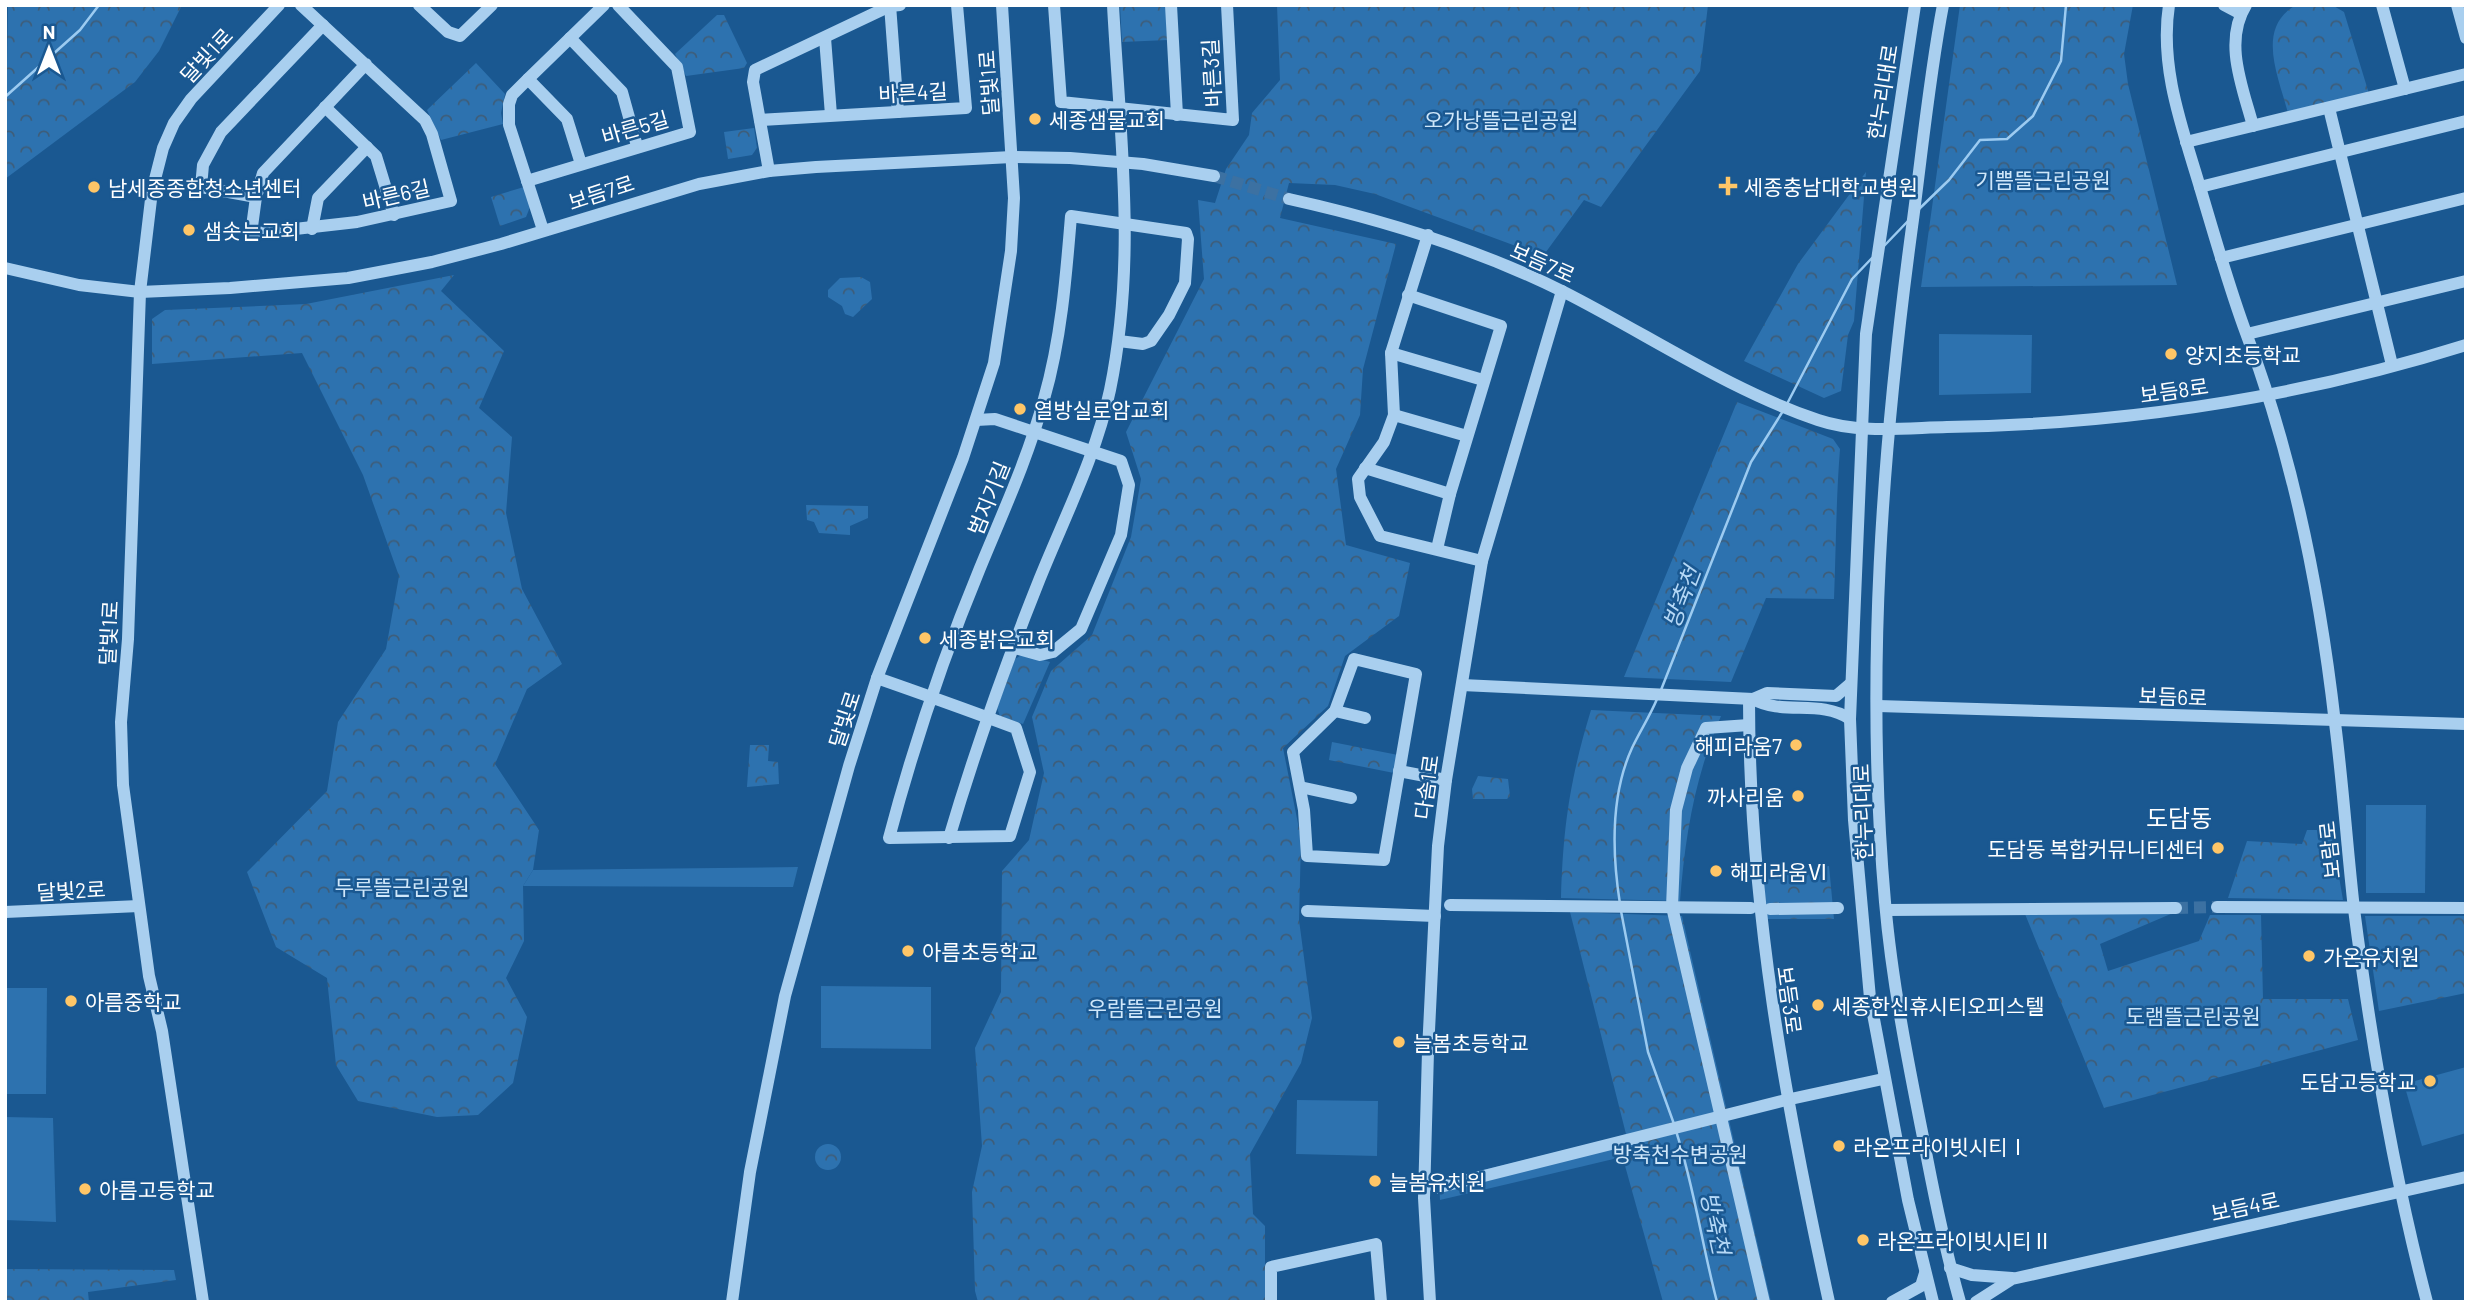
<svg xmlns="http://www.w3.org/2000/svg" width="2471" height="1307" viewBox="0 0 2471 1307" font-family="Barlow,'Noto Sans KR',sans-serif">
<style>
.green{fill:#2d72af}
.forest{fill:url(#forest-crowns)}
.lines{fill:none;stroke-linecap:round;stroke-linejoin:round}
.stream{stroke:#9ccbf1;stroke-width:2.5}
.minor-tunnel{stroke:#3c71a2;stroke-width:12;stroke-dasharray:12 6;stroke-linecap:butt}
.minor{stroke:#a9cfef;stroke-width:12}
.poi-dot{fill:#ffc667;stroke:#1a5891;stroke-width:2.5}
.labels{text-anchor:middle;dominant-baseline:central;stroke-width:5;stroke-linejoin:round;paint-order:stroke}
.street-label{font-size:21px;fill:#fff;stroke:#1a5891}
.poi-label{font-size:21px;fill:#fff;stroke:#1a5891;text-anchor:start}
.park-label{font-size:21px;fill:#cfe7fa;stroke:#1a5891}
.water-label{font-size:23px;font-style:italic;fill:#b5d8f6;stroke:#1a5891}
.quarter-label{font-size:24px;fill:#fff;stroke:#1a5891}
</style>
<defs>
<pattern id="forest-crowns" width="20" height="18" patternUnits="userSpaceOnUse" patternTransform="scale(1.75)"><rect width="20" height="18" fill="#2d72af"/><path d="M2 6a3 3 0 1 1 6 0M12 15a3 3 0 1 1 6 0" fill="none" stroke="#3e5d79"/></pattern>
</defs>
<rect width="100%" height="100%" fill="#1a5891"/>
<!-- green -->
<g class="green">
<path d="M1939,334L2032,335L2031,393L1939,395Z"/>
<path d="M2366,805H2426L2425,893H2366Z"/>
<path d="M798,867L793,887L523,886L533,870Z"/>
<path d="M821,986L931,987V1049L821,1048Z"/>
<path d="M5,988H47L46,1094H5Z"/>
<path d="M2466,1067V1133L2422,1146L2404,1084Z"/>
<path d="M1297,1100L1378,1101L1377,1156L1296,1154Z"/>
<path d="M5,1117L53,1118L56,1222L5,1220Z"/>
<path d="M1617,1137L1622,1157L1440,1200L1439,1181Z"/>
</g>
<!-- forest -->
<g class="forest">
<path d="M8,5H182L159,51L135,82L5,179Z"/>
<path d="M1120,5H1166L1167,40L1122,42Z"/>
<path d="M1277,5H1708L1700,71L1601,207L1584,200L1543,256L1375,194L1335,185L1289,183L1280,218L1396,244L1363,369L1360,415L1336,469L1346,545L1410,563L1399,616L1345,656L1328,706L1283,748L1301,839L1299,920L1312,1018L1301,1063L1250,1154L1253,1214L1265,1226V1302H978L975,1291L972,1192L982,1146L975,1048L1001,992L1002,871L1029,840L1044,773L1032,717L1051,671L1092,635L1131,537L1141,479L1126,432L1204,279L1198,200L1215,203L1226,169L1249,135L1252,113L1280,80Z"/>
<path d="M1960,5H2133L2124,54L2128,84L2177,285L1921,287Z"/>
<path d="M2296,5H2332L2344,12L2370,97L2289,117C2280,79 2254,29 2296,5Z"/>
<path d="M717,15H724L747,63L744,68L686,76L675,54Z"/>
<path d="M476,63L505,94L501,113L503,124L441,140L427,110Z"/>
<path d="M754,128L757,148L752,155L728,159L724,132Z"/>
<path d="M1866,172L1854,321L1848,335L1841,391L1824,398L1744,361L1798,264Z"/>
<path d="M524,187L530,207L526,217L500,226L491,197Z"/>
<path d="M454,275L441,291L504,351L479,408L512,437L506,513L522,589L562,664L527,689L495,764L539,830L533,870L523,886L524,941L506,978L527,1017L513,1083L478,1115L437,1117L358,1101L336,1065L327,978L276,947L247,872L327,791L338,722L386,649L399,576L363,475L302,353L152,364V319L165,310L306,304Z"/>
<path d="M861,277L870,282L872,299L853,317L845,314L842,306L828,297V290L840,278Z"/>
<path d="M1737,402L1833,439L1840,449C1836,499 1836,549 1834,599L1766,598L1731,682L1624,677Z"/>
<path d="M806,505L868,506V518L850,526V535L819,533L814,522L807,520Z"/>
<path d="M1023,654L1050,662L1023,724L1000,716L997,708L1015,659Z"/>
<path d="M1591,710L1721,716C1695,776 1685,836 1680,901L1561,898C1563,827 1570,779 1591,710Z"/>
<path d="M1332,742L1398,755L1394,773L1329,760Z"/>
<path d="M750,745H769L768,761L778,762L779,784L747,787Z"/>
<path d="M1478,776L1508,779L1510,796L1507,799H1473L1472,789Z"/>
<path d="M2307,830H2331L2343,900L2228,898L2247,841L2302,844Z"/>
<path d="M1829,866L1834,919H1767L1763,875Z"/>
<path d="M1570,912L1682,916L1771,1302H1663L1617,1137L1626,1134Z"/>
<path d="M2173,913L2100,944L2108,971L2199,941L2210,915H2261L2263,999H2348L2358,1040L2104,1108L2025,914Z"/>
<path d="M2365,916H2466V993L2379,1011Z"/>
<circle cx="828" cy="1157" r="13"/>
<path d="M5,1269L174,1270L176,1280L88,1292L89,1302H5Z"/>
</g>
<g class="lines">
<!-- stream -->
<g class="stream">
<path d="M5,97L80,30L99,5"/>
<path d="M1918,210L1949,180L1980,140L2007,139L2033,116L2061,61L2066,5"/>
<path d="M1884,246L1909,220"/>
<path d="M1788,402L1852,279L1872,258"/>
<path d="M1661,690L1751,462L1783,411"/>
<path d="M1620,904C1612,853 1610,796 1632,748C1640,731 1650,716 1657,699"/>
<path d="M1621,911L1648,1052L1674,1124"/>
<path d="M1676,1131C1694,1186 1702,1245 1717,1302"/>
</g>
<!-- minor-tunnel -->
<g class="minor-tunnel">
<path d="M1214,176L1289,199"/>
<path d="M2176,908L2217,907"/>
</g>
<!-- minor -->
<g class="minor">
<path d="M301,5L425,120L432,134L451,201L357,222L251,234L256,197L263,173L366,64"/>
<path d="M419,5L448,32L460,36L492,5"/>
<path d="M890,5L898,112"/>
<path d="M1054,5L1061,102L1233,120L1227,5"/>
<path d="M1171,5L1177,115"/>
<path d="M1915,5L1866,334L1850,719L1854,820L1870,998L1908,1200L1933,1302"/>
<path d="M1943,5C1929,78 1922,153 1912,227C1882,449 1865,677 1885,902C1892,982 1908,1062 1924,1142C1934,1195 1945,1249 1960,1302"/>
<path d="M2169,5C2159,70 2184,132 2202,194C2216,241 2229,287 2246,333C2293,456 2320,592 2335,723C2343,785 2347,847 2354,909C2371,1041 2393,1173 2427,1302"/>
<path d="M2224,5L2241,14"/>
<path d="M2246,5C2223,42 2243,88 2253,126"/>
<path d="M2382,5L2405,89"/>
<path d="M2457,5L2466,38"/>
<path d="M570,38L622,92L637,146"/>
<path d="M825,38L831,115"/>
<path d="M528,79L567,119L581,164"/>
<path d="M325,107L376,156L394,215"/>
<path d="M2329,108L2392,365"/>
<path d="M760,120L966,108L957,5"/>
<path d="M2186,142L2466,74"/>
<path d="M769,171L753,82L755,70L890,6L900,5"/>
<path d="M527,181L690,132L677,67L618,5"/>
<path d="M2200,187L2466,121"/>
<path d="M256,197L201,187L203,165L221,132L323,25"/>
<path d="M1289,199C1384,220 1476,248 1564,292C1647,334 1729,390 1818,420C1859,434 1905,428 1947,427C2123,424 2298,398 2466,345"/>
<path d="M312,229L318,198L367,147"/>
<path d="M543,230L509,125V104L512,95L528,79L604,5"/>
<path d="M1428,235L1391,353L1394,415L1384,442L1358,479L1360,497L1380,536L1482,561"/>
<path d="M2221,258L2466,198"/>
<path d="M5,268L79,285L140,292L230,288L348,278L432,262L501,244L699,184L769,171L816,167L1012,157L1070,158L1143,164L1214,176"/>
<path d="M1408,295L1501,326L1450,494L1437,549"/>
<path d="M2247,334L2466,281"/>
<path d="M1391,353L1483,380"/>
<path d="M1394,415L1467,436"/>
<path d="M976,420L995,419L1121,461L1129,485L1121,535L1081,629L1053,652L1040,655L1015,648"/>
<path d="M1365,468L1450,494"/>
<path d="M1354,659L1416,674L1384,860L1307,856L1304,810L1293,752L1335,711Z"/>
<path d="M877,678C923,694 970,711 1016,728L1030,772L1010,836L889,838C913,747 944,655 980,568C1003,512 1028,458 1044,399C1061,340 1066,278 1071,216L1186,233L1188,239L1185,283L1169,315L1151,341L1143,344L1119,341"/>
<path d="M1462,685L1753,699L1767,693L1836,696L1850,684"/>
<path d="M1749,699C1749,905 1785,1101 1829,1302"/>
<path d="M1753,699C1783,716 1820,699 1850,719"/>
<path d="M1878,706L2466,724"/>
<path d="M1335,711L1365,718"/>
<path d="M1749,725L1706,728L1687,768L1676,810L1672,907L1764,1302"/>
<path d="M1399,771L1446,780"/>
<path d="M1300,787L1351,798"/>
<path d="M949,838C975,750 1006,663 1040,578C1065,516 1096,456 1110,390C1137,259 1120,137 1113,5"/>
<path d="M1450,905L1751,908"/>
<path d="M2217,907L2466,908"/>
<path d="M1770,909L1838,908"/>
<path d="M1886,910L2176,908"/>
<path d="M1307,911L1435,916"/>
<path d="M5,912L139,906"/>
<path d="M1436,1188L1786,1100L1883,1079"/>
<path d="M1950,1268L1972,1275L2012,1278"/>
<path d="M203,1302L162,1031L149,976L123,785L121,722L128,639L140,292L152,191L163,148L174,123L191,99L279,5"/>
<path d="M732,1302L750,1172L785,996L849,766L877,678L963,458L994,363L1011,251L1014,198L1002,5"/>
<path d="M1271,1302V1267L1376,1244L1381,1302"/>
<path d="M1430,1302L1424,1198L1428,1051L1438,846L1446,780L1482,561L1562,291"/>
<path d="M1892,1302L1921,1286L1925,1273"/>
<path d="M1976,1302L2012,1279L2466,1177"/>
</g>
</g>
<!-- markers -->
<g class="poi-dot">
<circle cx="1035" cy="119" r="7"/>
<path d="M1724.5 175.5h7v7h7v7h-7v7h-7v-7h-7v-7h7z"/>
<circle cx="94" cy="187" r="7"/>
<circle cx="189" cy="230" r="7"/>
<circle cx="2171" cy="354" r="7"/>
<circle cx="1020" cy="409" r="7"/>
<circle cx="925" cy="638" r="7"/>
<circle cx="1796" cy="745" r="7"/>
<circle cx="1798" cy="796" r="7"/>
<circle cx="2218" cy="848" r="7"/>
<circle cx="1716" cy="871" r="7"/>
<circle cx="908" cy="951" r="7"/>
<circle cx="2309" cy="956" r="7"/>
<circle cx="71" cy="1001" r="7"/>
<circle cx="1818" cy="1005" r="7"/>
<circle cx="1399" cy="1042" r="7"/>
<circle cx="2430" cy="1081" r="7"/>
<circle cx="1839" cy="1146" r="7"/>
<circle cx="1375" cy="1181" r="7"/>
<circle cx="85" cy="1189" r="7"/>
<circle cx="1863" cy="1240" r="7"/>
</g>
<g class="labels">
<!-- street labels -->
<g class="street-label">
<text transform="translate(206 55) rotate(-47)">달빛1로</text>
<text transform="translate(1211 73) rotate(-93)">바른3길</text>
<text transform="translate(988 83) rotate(-94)">달빛1로</text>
<text transform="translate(913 92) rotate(-3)">바른4길</text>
<text transform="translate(1882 92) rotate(-81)">한누리대로</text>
<text transform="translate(635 127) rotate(-16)">바른5길</text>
<text transform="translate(601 192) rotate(-18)">보듬7로</text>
<text transform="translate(396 194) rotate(-13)">바른6길</text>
<text transform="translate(1543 262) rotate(24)">보듬7로</text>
<text transform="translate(2174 390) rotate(-8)">보듬8로</text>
<text transform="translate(988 498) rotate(-68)">범지기길</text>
<text transform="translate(108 633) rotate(-87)">달빛1로</text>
<text transform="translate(2173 696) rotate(2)">보듬6로</text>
<text transform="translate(844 719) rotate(-72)">달빛로</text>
<text transform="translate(1426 787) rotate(-82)">다솜1로</text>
<text transform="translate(1862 812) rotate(-92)">한누리대로</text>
<text transform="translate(2329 850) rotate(-96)">보람로</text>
<text transform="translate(71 890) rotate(-3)">달빛2로</text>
<text transform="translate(1790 1000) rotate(82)">보듬3로</text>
<text transform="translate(2245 1206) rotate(-12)">보듬4로</text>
</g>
<!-- poi labels -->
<g class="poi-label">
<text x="1049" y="119">세종샘물교회</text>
<text x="1744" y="186">세종충남대학교병원</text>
<text x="108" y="187">남세종종합청소년센터</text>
<text x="203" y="230">샘솟는교회</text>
<text x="2185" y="354">양지초등학교</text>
<text x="1034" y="409">열방실로암교회</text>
<text x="939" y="638">세종밝은교회</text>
<text x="1782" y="745" text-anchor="end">해피라움7</text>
<text x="1784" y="796" text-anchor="end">까사리움</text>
<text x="2204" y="848" text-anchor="end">도담동 복합커뮤니티센터</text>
<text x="1730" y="871">해피라움Ⅵ</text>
<text x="922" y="951">아름초등학교</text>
<text x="2323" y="956">가온유치원</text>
<text x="85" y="1001">아름중학교</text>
<text x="1832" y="1005">세종한신휴시티오피스텔</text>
<text x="1413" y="1042">늘봄초등학교</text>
<text x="2416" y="1081" text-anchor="end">도담고등학교</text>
<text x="1853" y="1146">라온프라이빗시티Ⅰ</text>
<text x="1389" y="1181">늘봄유치원</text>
<text x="99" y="1189">아름고등학교</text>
<text x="1877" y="1240">라온프라이빗시티Ⅱ</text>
</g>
<!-- park labels -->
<g class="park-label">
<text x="1501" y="119">오가낭뜰근린공원</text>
<text x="2043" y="179">기쁨뜰근린공원</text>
<text x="402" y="886">두루뜰근린공원</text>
<text x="1155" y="1007">우람뜰근린공원</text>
<text x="2193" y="1015">도램뜰근린공원</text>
<text x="1680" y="1153">방축천수변공원</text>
</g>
<!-- water labels -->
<g class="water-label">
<text transform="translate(1681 597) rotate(-69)">방축천</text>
<text transform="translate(1716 1223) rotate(78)">방축천</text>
</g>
<!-- quarter labels -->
<g class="quarter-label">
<text x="2179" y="817">도담동</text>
</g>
</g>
<!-- border -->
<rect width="2471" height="1307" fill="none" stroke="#ffffff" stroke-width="14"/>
<!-- north arrow -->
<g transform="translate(49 49)" stroke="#1a5891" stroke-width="5" paint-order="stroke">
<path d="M0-5L12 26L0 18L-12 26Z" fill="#ffffff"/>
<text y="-10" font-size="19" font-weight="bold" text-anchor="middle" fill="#ffffff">N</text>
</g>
</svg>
